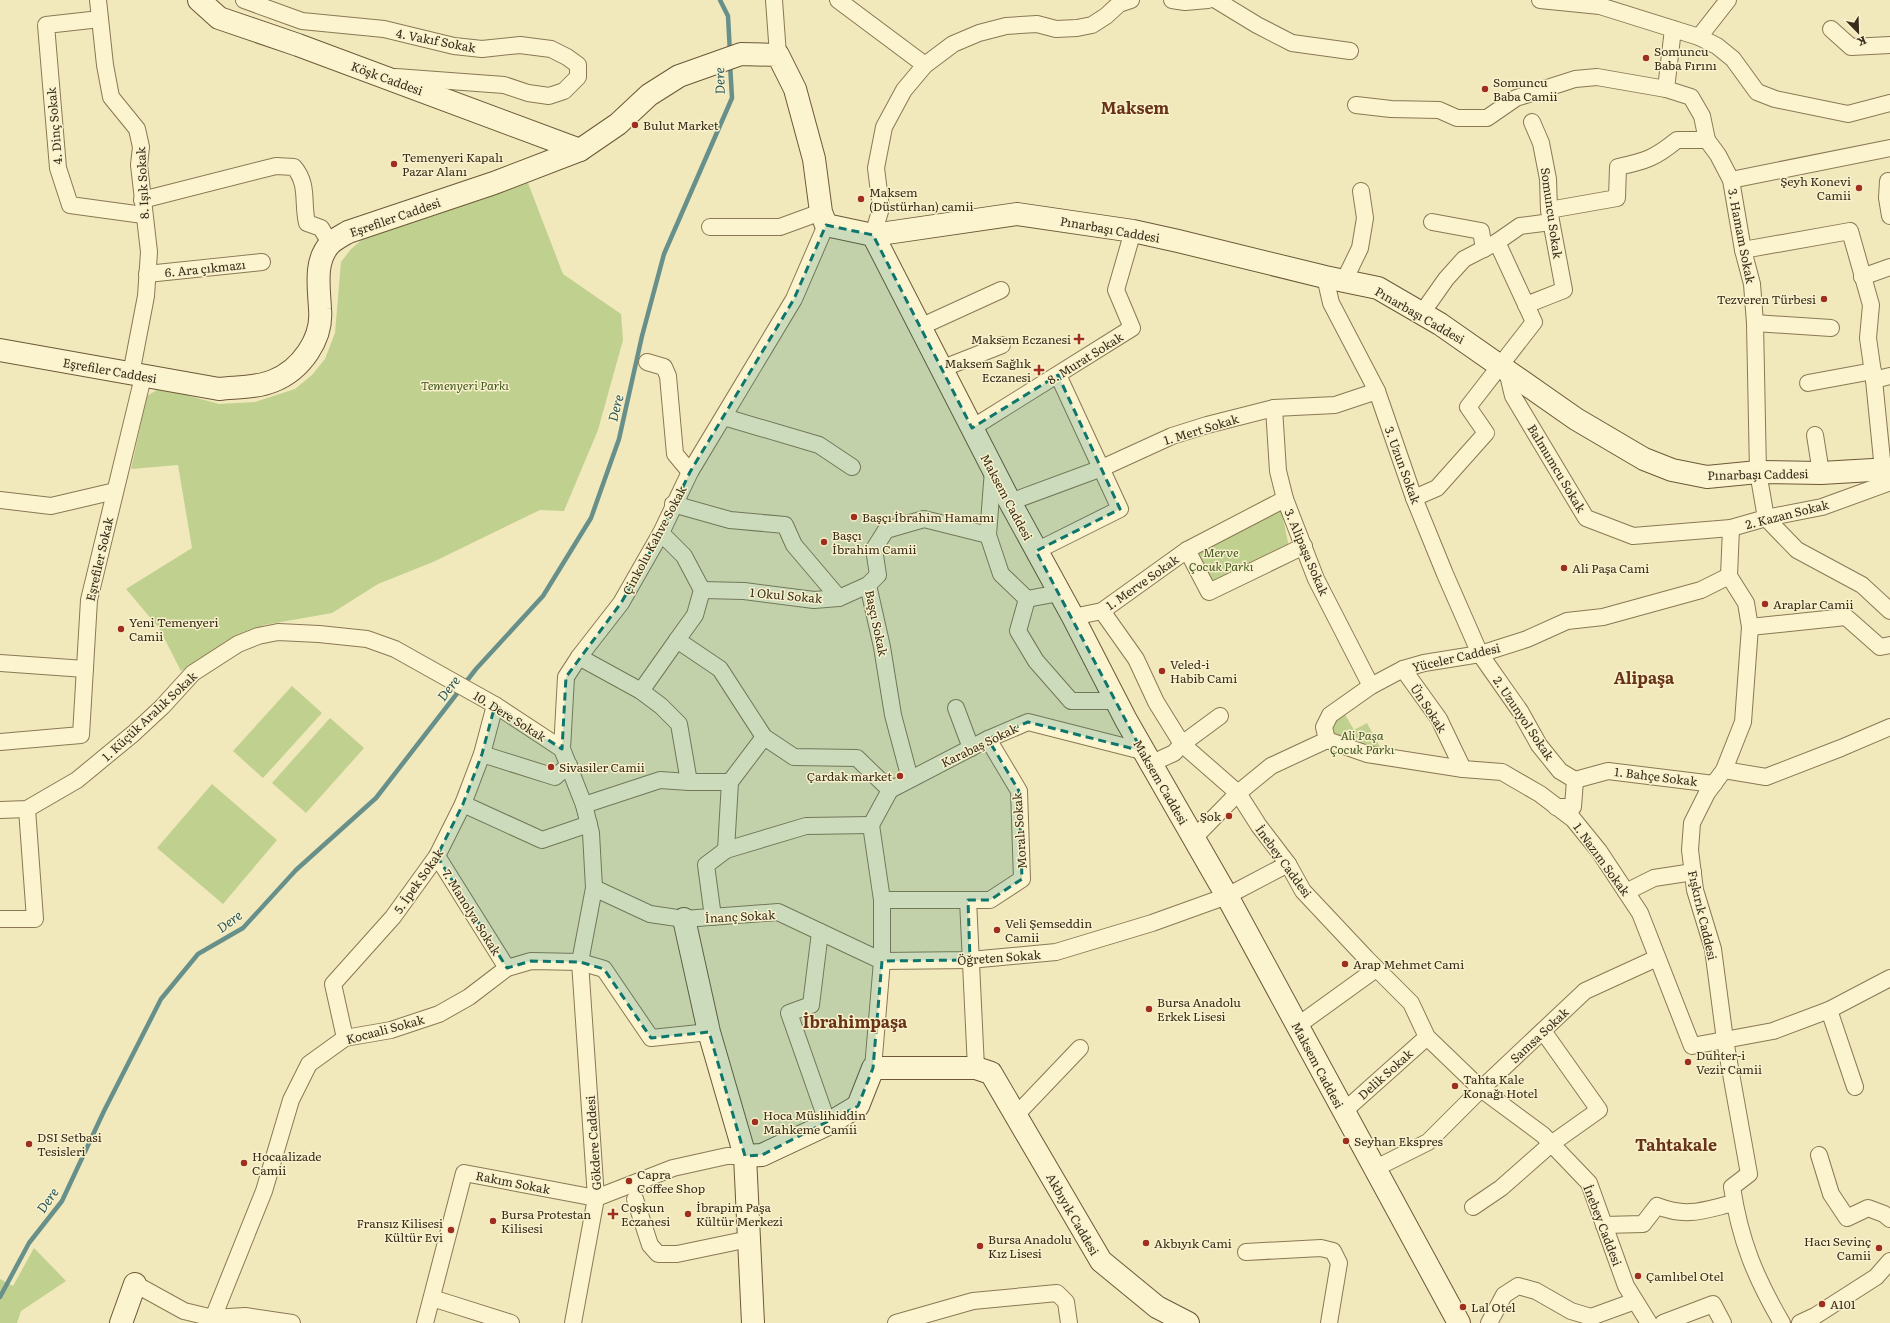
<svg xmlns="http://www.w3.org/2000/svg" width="1890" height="1323" viewBox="0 0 1890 1323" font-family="Literata,serif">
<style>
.park{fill:#c0d08f}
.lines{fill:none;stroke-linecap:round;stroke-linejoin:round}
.stream{stroke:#67908b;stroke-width:4.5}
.street-casing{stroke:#8a7854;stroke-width:18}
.secondary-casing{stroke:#6c5837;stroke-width:24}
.street{stroke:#fcf4cf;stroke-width:16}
.secondary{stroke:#fcf4cf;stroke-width:22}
.marked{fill:#0f766e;fill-opacity:0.2;stroke:#0f766e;stroke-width:3;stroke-dasharray:8 5;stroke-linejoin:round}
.poi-dot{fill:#9e2f1f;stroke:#f8f1cc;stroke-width:1.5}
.labels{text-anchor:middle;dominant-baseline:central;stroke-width:3;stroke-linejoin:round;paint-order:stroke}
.street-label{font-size:12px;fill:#382c1a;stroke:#f8f1cc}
.poi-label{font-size:12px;fill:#382c1a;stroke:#f8f1cc;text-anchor:start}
.park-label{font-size:12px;font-style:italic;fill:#41561f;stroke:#f8f1cc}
.water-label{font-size:13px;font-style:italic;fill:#285659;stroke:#f8f1cc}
.district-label{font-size:16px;font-weight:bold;fill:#683216;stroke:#f8f1cc}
</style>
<rect width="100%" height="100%" fill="#f1e8bb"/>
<!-- park -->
<g class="park">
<path d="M528,183L563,274L621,314L623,340L598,430L564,511L540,510L433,562L378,584L332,613L264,625L181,671L159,628L126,589L192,548L178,465L131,469L147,396L160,388L219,404L255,402L295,389L312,375L325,359L335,333L341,262L351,249L364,238Z"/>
<path d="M1281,509L1289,547L1211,585L1195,551Z"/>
<path d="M292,686L322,713L263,778L233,751Z"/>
<path d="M1344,713L1354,730L1367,723L1387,760L1334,738C1332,726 1335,721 1344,713Z"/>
<path d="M330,718L364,748L306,813L272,783Z"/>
<path d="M212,784L277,840L223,904L157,848Z"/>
<path d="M34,1248L66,1281L21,1311L17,1323H0V1279L13,1286Z"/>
</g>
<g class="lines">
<!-- stream -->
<g class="stream">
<path d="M720,0L728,16L730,53"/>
<path d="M0,1297L29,1243L62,1201L104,1111L161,999L198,954L243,928L296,870L376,798L476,669L543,596L591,518L619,439L642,336L664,254L732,98L730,64"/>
</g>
<!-- street casing -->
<g class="street-casing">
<g id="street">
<path d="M98,0L105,65L111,97L137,129L141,147L139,165L149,252L146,296L131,374"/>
<path d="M244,0L302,21L384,29L454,46L482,49L520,45L551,49L567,57L578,65V77L564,91L549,96L528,93L504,85L396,77"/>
<path d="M774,0L778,55"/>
<path d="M838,0L925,65"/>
<path d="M1172,0L1185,2L1208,0"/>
<path d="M1216,0L1257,25L1292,43L1350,51"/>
<path d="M1540,0L1600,6L1699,37L1728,0"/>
<path d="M100,19L46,25L58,168L70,205L143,215"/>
<path d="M1673,29L1666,89L1691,97L1702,116L1707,140L1718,155L1731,180L1743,250L1752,284L1755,323L1758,472L1766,518L1797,550L1862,585L1890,611"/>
<path d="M1831,29L1851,47L1890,45"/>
<path d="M1699,37L1717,46L1733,59L1757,92L1775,99L1848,114L1890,103"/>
<path d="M1356,105L1391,109L1439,110L1457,118H1487L1516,98L1575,79L1597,77L1666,89"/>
<path d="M1731,180L1890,148"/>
<path d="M1888,181L1887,198L1890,216"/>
<path d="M142,200L276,166L294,167C309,185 302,202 307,223L321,228L330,243"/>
<path d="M1549,210L1617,198L1618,167C1646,161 1655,158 1677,140H1707"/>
<path d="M1432,222L1481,231L1484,249"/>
<path d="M710,227H780L821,212"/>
<path d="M873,235L881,208L876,168L884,127L904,90L925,65L953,44L979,33L1006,26L1037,24L1056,29L1077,28L1092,25L1106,16L1119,4L1131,0"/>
<path d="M1743,250L1850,231L1871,305L1868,338L1874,380L1883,470"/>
<path d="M147,274L262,262"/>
<path d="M1325,277L1331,303L1377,391L1414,498L1445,574L1480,654L1520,711L1539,745L1560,771L1575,780L1573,807H1556"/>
<path d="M1862,277L1890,267"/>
<path d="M1344,281L1360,248L1365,218L1361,191"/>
<path d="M1526,305L1564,290L1549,210L1548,179L1541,143L1532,122"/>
<path d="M1422,313L1446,279L1464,259L1497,242L1520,226L1551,222"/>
<path d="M1755,323L1831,328"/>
<path d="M920,327L1001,290"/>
<path d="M647,362L664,367L668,376L675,454L690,472"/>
<path d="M941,369L1002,345"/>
<path d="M1507,371L1513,396L1586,518L1633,536L1731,528L1766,518L1822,507L1888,483"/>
<path d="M1874,380L1890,376"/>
<path d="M1808,383L1873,371"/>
<path d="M1274,408L1278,471L1285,499L1316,579L1371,686"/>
<path d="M724,417L819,445L852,467"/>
<path d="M972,428L1132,328L1116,290L1133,231"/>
<path d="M1815,435L1821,473"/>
<path d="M993,470L988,535L1001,574L1027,599L1059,593"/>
<path d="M1414,498L1437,488L1486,433L1468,407L1534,322L1497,242"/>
<path d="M0,500L51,506L115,491"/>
<path d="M1010,502L1102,468L1172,436L1207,425L1274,408L1335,405L1377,391"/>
<path d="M673,504L730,520L785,525L794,545L839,598"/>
<path d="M661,533L684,556L702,590L695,615L677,640L720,669L764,737L794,757L857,758L890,790"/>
<path d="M1187,550L1209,592L1304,546"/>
<path d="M1036,551L1120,509L1058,375"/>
<path d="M1729,576L1746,603L1750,627L1743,722L1724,770L1707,793L1692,823L1690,850L1695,890L1713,949L1725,1040L1749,1174L1732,1187C1740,1240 1755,1277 1782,1323"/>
<path d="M1729,576L1731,528"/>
<path d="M868,585L882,647L893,715L910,779"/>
<path d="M702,590L744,591L814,600L839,598L868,585L878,575L874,549L886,530L924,519L988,535"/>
<path d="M1027,599L1018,631L1036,661L1071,701H1116"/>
<path d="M1102,611L1136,659L1156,702L1182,744L1238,793L1259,826L1288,864L1303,891L1366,958L1411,1003L1427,1037L1481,1089L1543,1135L1589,1183L1626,1286L1649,1323"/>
<path d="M1073,617L1102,611L1187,550L1285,499"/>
<path d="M1750,627L1846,617L1880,647L1890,645"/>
<path d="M579,657L641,691L661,706L679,724L689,782"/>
<path d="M0,663L85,669"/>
<path d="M1403,669L1439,719L1463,769"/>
<path d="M641,691L677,640"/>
<path d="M956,708L971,748"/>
<path d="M1327,740L1367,754L1463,769L1502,772L1540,794L1573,819L1599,851L1640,913L1692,1046L1773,1031L1829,1010L1890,978"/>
<path d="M0,742L81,735L89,600L143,377"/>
<path d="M482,754L555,777L569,765"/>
<path d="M1150,764L1174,753L1182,744L1220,716"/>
<path d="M1724,770L1766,777L1841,748L1890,727"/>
<path d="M1575,780L1608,771L1714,784"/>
<path d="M890,790L988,739L1028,722L1142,751"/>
<path d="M463,804L542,840L589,824"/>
<path d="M584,805L660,780L689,782H730"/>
<path d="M0,810L27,809L77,780L134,733L162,707L193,673L238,644L258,636L278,632L319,634L367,639L395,649L495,705L562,749"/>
<path d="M1193,839L1238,793L1271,766L1327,740L1324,727L1330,715L1371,686L1403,669L1424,663L1480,654L1527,639L1567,621L1603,617L1701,590L1729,576"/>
<path d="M726,850L806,826L871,825"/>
<path d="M437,856L507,968"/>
<path d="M594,888L650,914L684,919L778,912L882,961L970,960L1056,952L1152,923L1227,896L1288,864"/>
<path d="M1626,892L1654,878L1693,872"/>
<path d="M882,900H990L1022,879L1019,791L988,739"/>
<path d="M968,900L976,1068"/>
<path d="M713,917L706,865L726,850L730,782L764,737"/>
<path d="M0,919H35L27,809"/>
<path d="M820,932L811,1005L789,1013L828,1124"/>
<path d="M1829,1010L1855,1087"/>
<path d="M1297,1026L1376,969"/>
<path d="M345,1038L333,984L393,917L437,856L463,804L482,754L495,705"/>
<path d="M873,1068L882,961V900L871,825L890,790"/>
<path d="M1343,1112L1427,1037"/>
<path d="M1016,1115L1080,1048"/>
<path d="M1819,1155L1831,1194L1847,1218L1868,1208L1884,1214L1890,1219"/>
<path d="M1374,1169L1428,1142L1481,1089L1585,991L1657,958"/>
<path d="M635,1199L650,1245L658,1254H677L749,1239"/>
<path d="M1473,1207L1501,1188L1551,1144L1599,1110L1543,1031"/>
<path d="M1604,1225L1643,1224L1657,1206C1688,1218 1704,1210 1734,1203"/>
<path d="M1246,1252L1321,1248L1333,1251L1339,1263L1329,1323"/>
<path d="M135,1284L184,1311L213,1318L245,1316L292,1323"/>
<path d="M432,1298L511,1323"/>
<path d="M213,1318L264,1191L291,1100L309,1064L345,1038L391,1030L439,1014L469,997L507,968L531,961L580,962L604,969L651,1038L709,1032"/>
<path d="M425,1323L464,1173L596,1198L673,1168L727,1156H745"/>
<path d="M573,1323L596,1198L580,962L594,888L591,833L584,805L562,749L566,677L579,657L621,603L661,533L690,472L794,299L826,225"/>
<path d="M896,1323L973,1301L1057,1293L1066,1302L1069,1323"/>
<path d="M1489,1323L1504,1295L1518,1286L1536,1291L1571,1311L1591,1317L1635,1301"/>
<path d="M1663,1323L1713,1304L1723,1323"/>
<path d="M1800,1323L1815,1316L1876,1277L1890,1261"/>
</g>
</g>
<!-- secondary casing -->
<g class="secondary-casing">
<g id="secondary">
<path d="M199,0L219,18L298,45L580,150"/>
<path d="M873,235L1010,502L1073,617L1126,720L1227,896L1459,1323"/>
<path d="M0,350L219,389C236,387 256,388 273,381C301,370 323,339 320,309C319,287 314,261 330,244C335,239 343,235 348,232L494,183L580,150L618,124L649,95L679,76L741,54L778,55L795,89L814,159L821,212L826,225L873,235L1017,214L1133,231L1178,241L1325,277L1378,288L1440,324L1576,419L1644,459L1672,470L1707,477L1758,472L1821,473L1890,469"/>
<path d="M684,919L709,1032L745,1156L753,1323"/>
<path d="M745,1156L762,1155L828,1124L858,1106L873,1068H976L991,1073L1101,1261L1157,1307L1188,1323"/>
<path d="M121,1323L135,1284"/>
</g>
</g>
<!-- street -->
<use href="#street" class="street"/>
<!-- secondary -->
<use href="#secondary" class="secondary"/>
</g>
<!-- marked area -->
<path class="marked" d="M826,225L873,235L972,428L1058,375L1120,509L1036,551L1142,751L1028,722L988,739L1019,791L1022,879L990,900H968L970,960L882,961L873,1068L858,1106L762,1155L745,1156L709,1032L651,1038L604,969L580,962L531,961L507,968L437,856L463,804L482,754L495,705L562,749L566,677L621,603L661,533L690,472L794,299Z"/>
<!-- markers -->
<g class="poi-dot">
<circle cx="1646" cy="58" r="4"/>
<circle cx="1485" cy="89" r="4"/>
<circle cx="635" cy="125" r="4"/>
<circle cx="394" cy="164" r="4"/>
<circle cx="1859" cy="188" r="4"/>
<circle cx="861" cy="199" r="4"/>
<circle cx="1824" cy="299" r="4"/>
<path d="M1077 333h4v4h4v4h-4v4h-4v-4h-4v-4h4z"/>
<path d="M1037 364h4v4h4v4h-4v4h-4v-4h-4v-4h4z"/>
<circle cx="854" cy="517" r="4"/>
<circle cx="824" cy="542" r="4"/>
<circle cx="1564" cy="568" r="4"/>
<circle cx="1765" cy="604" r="4"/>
<circle cx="121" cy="629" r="4"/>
<circle cx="1162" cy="671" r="4"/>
<circle cx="551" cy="767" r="4"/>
<circle cx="900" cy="776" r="4"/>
<circle cx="1229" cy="816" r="4"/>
<circle cx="997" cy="930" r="4"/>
<circle cx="1345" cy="964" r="4"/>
<circle cx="1149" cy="1009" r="4"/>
<circle cx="1688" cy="1062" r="4"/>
<circle cx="1455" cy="1086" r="4"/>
<circle cx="755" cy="1122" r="4"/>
<circle cx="1346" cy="1141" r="4"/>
<circle cx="29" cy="1144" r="4"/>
<circle cx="244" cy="1163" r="4"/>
<circle cx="629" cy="1181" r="4"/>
<path d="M611 1208h4v4h4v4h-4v4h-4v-4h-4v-4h4z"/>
<circle cx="688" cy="1214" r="4"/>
<circle cx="493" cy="1221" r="4"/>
<circle cx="451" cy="1230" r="4"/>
<circle cx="1146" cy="1243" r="4"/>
<circle cx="980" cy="1246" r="4"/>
<circle cx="1879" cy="1248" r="4"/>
<circle cx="1638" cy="1276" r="4"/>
<circle cx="1822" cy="1304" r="4"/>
<circle cx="1463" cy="1307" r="4"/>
</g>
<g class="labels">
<!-- street labels -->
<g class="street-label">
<text transform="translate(436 40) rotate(11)">4. Vakıf Sokak</text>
<text transform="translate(387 78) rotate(20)">Köşk Caddesi</text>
<text transform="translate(54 126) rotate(-95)">4. Dinç Sokak</text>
<text transform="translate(142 183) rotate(-93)">8. Işık Sokak</text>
<text transform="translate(1552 213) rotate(82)">Somuncu Sokak</text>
<text transform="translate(395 217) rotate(-19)">Eşrefiler Caddesi</text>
<text transform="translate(1110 229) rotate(10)">Pınarbaşı Caddesi</text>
<text transform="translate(1742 236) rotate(79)">3. Hamam Sokak</text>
<text transform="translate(205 268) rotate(-6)">6. Ara çıkmazı</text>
<text transform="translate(1420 315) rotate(30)">Pınarbaşı Caddesi</text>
<text transform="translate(1085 358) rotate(-32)">8. Murat Sokak</text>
<text transform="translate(110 370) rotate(10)">Eşrefiler Caddesi</text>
<text transform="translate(1201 429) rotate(-17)">1. Mert Sokak</text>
<text transform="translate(1403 465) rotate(70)">3. Uzun Sokak</text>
<text transform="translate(1557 468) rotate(59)">Balmumcu Sokak</text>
<text transform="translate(1758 474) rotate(-1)">Pınarbaşı Caddesi</text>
<text transform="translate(1007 497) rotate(62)">Maksem Caddesi</text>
<text transform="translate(1787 514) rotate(-14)">2. Kazan Sokak</text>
<text transform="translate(654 540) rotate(-62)">Çinkolu Kahve Sokak</text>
<text transform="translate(1307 552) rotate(67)">3. Alipaşa Sokak</text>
<text transform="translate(99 559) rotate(-77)">Eşrefiler Sokak</text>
<text transform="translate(1142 582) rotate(-35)">1. Merve Sokak</text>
<text transform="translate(786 595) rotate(5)">1 Okul Sokak</text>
<text transform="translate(877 623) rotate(78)">Başçı Sokak</text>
<text transform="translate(1456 657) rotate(-13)">Yüceler Caddesi</text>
<text transform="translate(1429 708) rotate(57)">Ün Sokak</text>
<text transform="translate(149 716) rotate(-43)">1. Küçük Aralık Sokak</text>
<text transform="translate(510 716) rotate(32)">10. Dere Sokak</text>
<text transform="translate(1524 718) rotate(56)">2. Uzunyol Sokak</text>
<text transform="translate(979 745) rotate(-26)">Karabaş Sokak</text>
<text transform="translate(1656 776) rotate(7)">1. Bahçe Sokak</text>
<text transform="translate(1161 782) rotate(60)">Maksem Caddesi</text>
<text transform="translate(1019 831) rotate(-94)">Moralı Sokak</text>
<text transform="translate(1602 859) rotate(54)">1. Nazım Sokak</text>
<text transform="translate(1284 861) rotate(54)">İnebey Caddesi</text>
<text transform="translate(418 881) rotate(-55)">5. İpek Sokak</text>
<text transform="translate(472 912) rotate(58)">7. Manolya Sokak</text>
<text transform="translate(1703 915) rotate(77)">Fışkırık Caddesi</text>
<text transform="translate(740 916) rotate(-3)">İnanç Sokak</text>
<text transform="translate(999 957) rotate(-4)">Öğreten Sokak</text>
<text transform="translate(385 1029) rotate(-15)">Kocaali Sokak</text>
<text transform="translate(1539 1035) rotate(-43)">Samsa Sokak</text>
<text transform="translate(1318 1065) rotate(62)">Maksem Caddesi</text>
<text transform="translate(1385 1074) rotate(-42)">Delik Sokak</text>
<text transform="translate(593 1143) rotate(-94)">Gökdere Caddesi</text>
<text transform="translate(513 1182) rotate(11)">Rakım Sokak</text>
<text transform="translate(1073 1214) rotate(60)">Akbıyık Caddesi</text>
<text transform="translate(1603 1225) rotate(69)">İnebey Caddesi</text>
</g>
<!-- poi labels -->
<g class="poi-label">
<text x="1654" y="51">Somuncu<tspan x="1654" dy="14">Baba Fırını</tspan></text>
<text x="1493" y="82">Somuncu<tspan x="1493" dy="14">Baba Camii</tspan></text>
<text x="643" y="125">Bulut Market</text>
<text x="402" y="157">Temenyeri Kapalı<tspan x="402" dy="14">Pazar Alanı</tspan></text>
<text x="1851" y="181" text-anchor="end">Şeyh Konevi<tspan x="1851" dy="14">Camii</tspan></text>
<text x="869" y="192">Maksem<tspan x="869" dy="14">(Düstürhan) camii</tspan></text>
<text x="1816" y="299" text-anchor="end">Tezveren Türbesi</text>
<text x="1071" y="339" text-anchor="end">Maksem Eczanesi</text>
<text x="1031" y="363" text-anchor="end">Maksem Sağlık<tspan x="1031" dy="14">Eczanesi</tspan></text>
<text x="862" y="517">Başçı İbrahim Hamamı</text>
<text x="832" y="535">Başçı<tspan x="832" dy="14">İbrahim Camii</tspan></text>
<text x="1572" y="568">Ali Paşa Cami</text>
<text x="1773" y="604">Araplar Camii</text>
<text x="129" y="622">Yeni Temenyeri<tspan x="129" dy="14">Camii</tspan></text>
<text x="1170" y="664">Veled-i<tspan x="1170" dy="14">Habib Cami</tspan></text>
<text x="559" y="767">Sivasiler Camii</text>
<text x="892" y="776" text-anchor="end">Çardak market</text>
<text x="1221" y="816" text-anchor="end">Şok</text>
<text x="1005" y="923">Veli Şemseddin<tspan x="1005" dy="14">Camii</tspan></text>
<text x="1353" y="964">Arap Mehmet Cami</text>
<text x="1157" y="1002">Bursa Anadolu<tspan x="1157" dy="14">Erkek Lisesi</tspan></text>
<text x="1696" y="1055">Duhter-i<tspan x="1696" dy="14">Vezir Camii</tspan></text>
<text x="1463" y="1079">Tahta Kale<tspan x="1463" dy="14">Konağı Hotel</tspan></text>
<text x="763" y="1115">Hoca Müslihiddin<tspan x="763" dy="14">Mahkeme Camii</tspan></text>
<text x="37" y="1137">DSI Setbasi<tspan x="37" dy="14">Tesisleri</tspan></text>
<text x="1354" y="1141">Seyhan Ekspres</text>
<text x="252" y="1156">Hocaalizade<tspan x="252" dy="14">Camii</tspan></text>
<text x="637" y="1174">Capra<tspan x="637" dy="14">Coffee Shop</tspan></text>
<text x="621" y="1207">Coşkun<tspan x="621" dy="14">Eczanesi</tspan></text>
<text x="696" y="1207">İbrapim Paşa<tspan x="696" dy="14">Kültür Merkezi</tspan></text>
<text x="501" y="1214">Bursa Protestan<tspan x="501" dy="14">Kilisesi</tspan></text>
<text x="443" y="1223" text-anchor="end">Fransız Kilisesi<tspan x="443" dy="14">Kültür Evi</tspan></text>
<text x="988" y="1239">Bursa Anadolu<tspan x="988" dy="14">Kız Lisesi</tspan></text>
<text x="1871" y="1241" text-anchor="end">Hacı Sevinç<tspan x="1871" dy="14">Camii</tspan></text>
<text x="1154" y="1243">Akbıyık Cami</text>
<text x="1646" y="1276">Çamlıbel Otel</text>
<text x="1830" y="1304">A101</text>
<text x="1471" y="1307">Lal Otel</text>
</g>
<!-- park labels -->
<g class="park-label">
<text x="465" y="385">Temenyeri Parkı</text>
<text x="1221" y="552">Merve<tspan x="1221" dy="14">Çocuk Parkı</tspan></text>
<text x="1362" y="735">Ali Paşa<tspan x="1362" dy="14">Çocuk Parkı</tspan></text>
</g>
<!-- water labels -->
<g class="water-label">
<text transform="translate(719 81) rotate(-91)">Dere</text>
<text transform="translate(615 408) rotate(-76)">Dere</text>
<text transform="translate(448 688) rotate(-52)">Dere</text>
<text transform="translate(229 921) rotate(-36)">Dere</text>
<text transform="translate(47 1200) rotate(-55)">Dere</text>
</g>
<!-- district labels -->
<g class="district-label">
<text x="1135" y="107">Maksem</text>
<text x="1644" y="677">Alipaşa</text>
<text x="855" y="1021">İbrahimpaşa</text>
<text x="1676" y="1144">Tahtakale</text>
</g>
</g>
<!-- north arrow -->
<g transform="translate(1858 32) rotate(157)" stroke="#f8f1cc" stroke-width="3" paint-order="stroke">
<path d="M0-3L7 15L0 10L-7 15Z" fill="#382c1a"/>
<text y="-6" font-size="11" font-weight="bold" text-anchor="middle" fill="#382c1a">K</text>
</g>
</svg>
